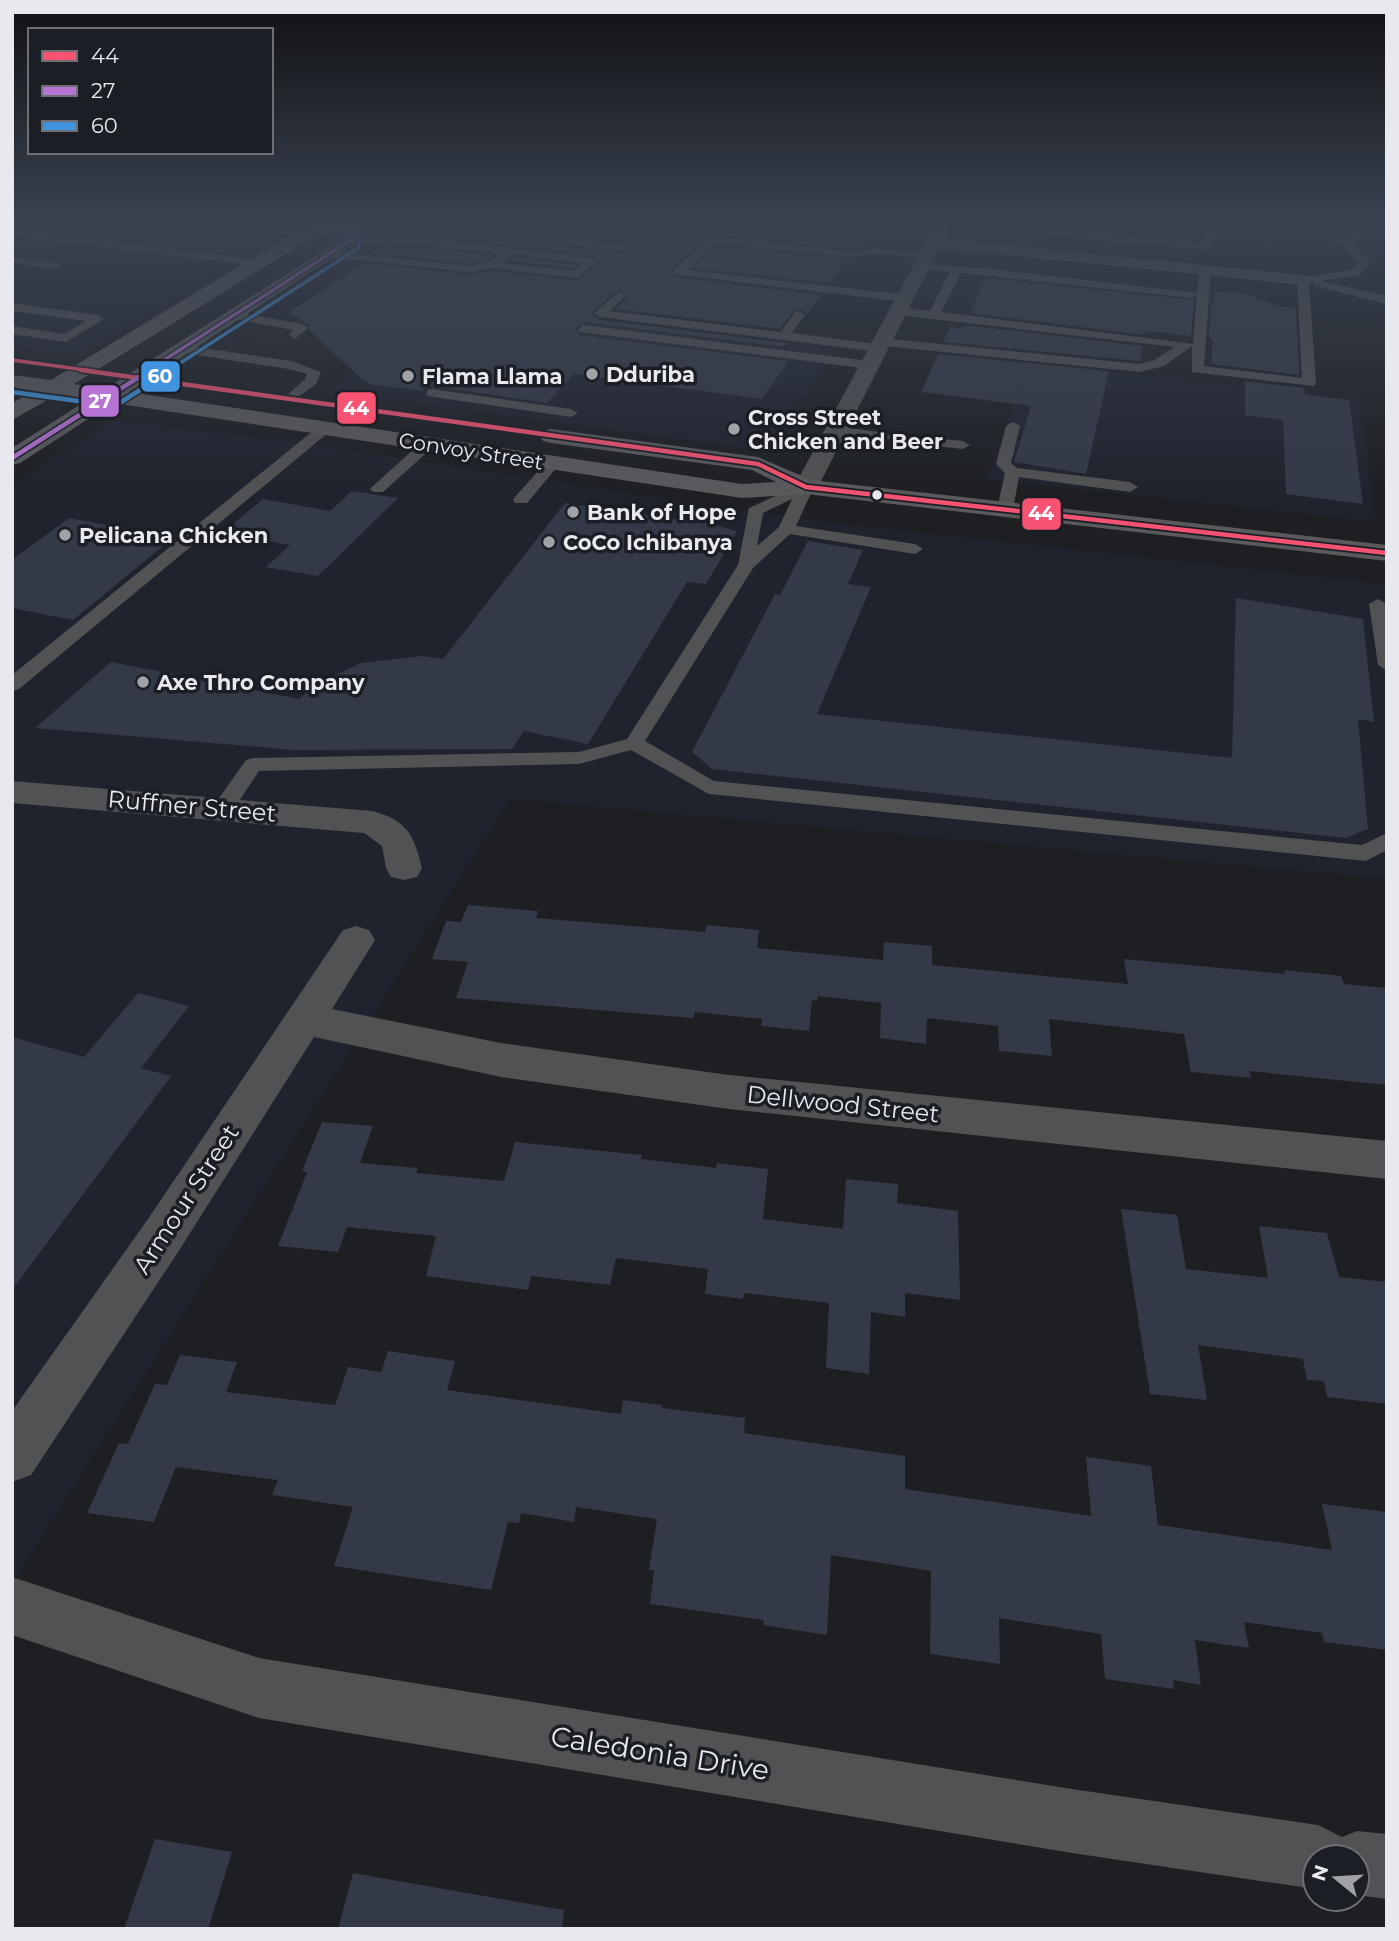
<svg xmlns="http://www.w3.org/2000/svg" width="1399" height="1941" viewBox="0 0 1399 1941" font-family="Montserrat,sans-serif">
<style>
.built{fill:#1f232e}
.building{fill:#343947;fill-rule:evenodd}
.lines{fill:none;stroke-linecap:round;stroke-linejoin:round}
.service{fill:#515253;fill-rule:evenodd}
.minor{fill:#515253;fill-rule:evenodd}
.tertiary{fill:#515253;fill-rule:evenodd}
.primary{fill:#5a5a5d;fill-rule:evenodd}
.bus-1-far1-casing{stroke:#1b1e25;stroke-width:6}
.bus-1-casing{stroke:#1b1e25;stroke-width:8}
.bus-2-far1-casing{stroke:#1b1e25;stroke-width:6}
.bus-2-casing{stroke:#1b1e25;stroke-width:8}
.bus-3-far1-casing{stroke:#1b1e25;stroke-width:6}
.bus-3-casing{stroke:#1b1e25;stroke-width:8}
.bus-1-far1{stroke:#f65372;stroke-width:3.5}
.bus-1{stroke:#f65372;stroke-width:4.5}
.bus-2-far1{stroke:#b673d3;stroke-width:3.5}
.bus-2{stroke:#b673d3;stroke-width:4.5}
.bus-3-far1{stroke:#4094de;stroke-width:3.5}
.bus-3{stroke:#4094de;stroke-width:4.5}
.poi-dot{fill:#a0a2a7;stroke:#1b1e25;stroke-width:2.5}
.bus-dot{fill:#e7e9ee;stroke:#1b1e25;stroke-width:2.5}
.labels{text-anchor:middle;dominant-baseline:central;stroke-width:7;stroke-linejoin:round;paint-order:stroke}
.far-poi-label{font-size:21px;font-weight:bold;fill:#e7e9ee;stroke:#1b1e25;text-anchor:start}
.far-street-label{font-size:21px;fill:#e7e9ee;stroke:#1b1e25}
.street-label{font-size:24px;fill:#e7e9ee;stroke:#1b1e25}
.near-street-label{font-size:28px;fill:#e7e9ee;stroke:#1b1e25}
.line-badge{stroke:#1b1e25;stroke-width:2.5}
.badge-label{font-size:19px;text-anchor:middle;font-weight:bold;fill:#fff}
</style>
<rect width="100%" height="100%" fill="#1d1f23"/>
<!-- built -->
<g class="built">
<path d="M12,223H298L76,354L12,346Z"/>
<path d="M564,315L836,348L810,391L793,405L769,445L751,449L330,391L409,328Z"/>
<path d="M1026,362L1359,400L1376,522L987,479L1005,431Z"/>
<path d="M112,421L262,438L825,522L1387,584V879L510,799L12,1584V487Z"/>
</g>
<!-- building -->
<g class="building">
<path d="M416,223H873L855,248H849L710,233L672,268L674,277L821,295L807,314L800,309L793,311L780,329L616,309L628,296L619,289L591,313L600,320L786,343L783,347L584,322L575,328L580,335L789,361L762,399L574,374L547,403L432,386L425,388L424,391L367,384L369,382H365L309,330V326L289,312L364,263L468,275L492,271L577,281L601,262L592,255L472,240L399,235ZM568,237L625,241L632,248L625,253L564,248L560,242Z"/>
<path d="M383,246L411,247L493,255L488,260L468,263L373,253Z"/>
<path d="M714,246L847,259L829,283L693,268Z"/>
<path d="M513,257L577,265L573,268L508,261Z"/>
<path d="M985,278L1194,300L1191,336L1145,331L1144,335L970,313Z"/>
<path d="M1215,291L1246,294L1278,306L1296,308L1299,375L1211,364L1213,339L1209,338L1211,302H1214Z"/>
<path d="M964,325L1143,346L1140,361L943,342L950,327L963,328Z"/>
<path d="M938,354L1109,371L1086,474L1014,462L1031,406L921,392Z"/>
<path d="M1245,381L1304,388L1305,395L1349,400L1363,504L1286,494L1283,420L1245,415Z"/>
<path d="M352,491L398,498L318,576L266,567L290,545L222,533L263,499L330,511Z"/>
<path d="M565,503L711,524L737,531L706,584L687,582L588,744L524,731L512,749L295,750L35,728L111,662L299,699L318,683L361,663L422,656L443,659Z"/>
<path d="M69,518L174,537L73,620L12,608V560Z"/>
<path d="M808,541L863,550L848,584L871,587L817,714L1232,758L1236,598L1363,619L1374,722L1358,719L1368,829L1346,838L712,769L692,752L775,594L780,595Z"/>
<path d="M468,905L538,911L536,918L705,932L707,925L759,930L757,948L883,960L884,942L932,946V965L1128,984L1124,959L1285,974L1284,970L1341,976L1344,984L1387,988V1085L1249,1071L1251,1078L1191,1072L1184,1034L1049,1019L1052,1056L999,1051L998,1026L927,1018L926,1044L880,1038L881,1003L818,996L817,1001L812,1000L809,1031L761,1026L762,1019L695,1012L693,1018L456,998L468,962L432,959L446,921L461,922Z"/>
<path d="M138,993L189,1006L141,1068L171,1076L12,1290V1037L84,1057Z"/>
<path d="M322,1122L373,1126L360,1163L418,1168L416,1173L504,1181L515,1142L642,1155L641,1159L716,1168L717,1163L768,1169L763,1219L843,1229L846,1179L898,1184L897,1203L958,1211L960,1300L905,1293V1317L871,1312L869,1374L826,1368L829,1303L744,1293L743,1299L705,1294L708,1269L616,1258L610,1285L531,1276L528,1290L426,1276L436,1236L347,1227L338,1252L278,1246L307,1172L302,1171Z"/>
<path d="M1121,1209L1177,1215L1186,1269L1268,1278L1259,1226L1327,1233L1339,1277L1387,1282V1404L1327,1397L1324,1381L1307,1380L1303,1359L1198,1345L1207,1400L1150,1394Z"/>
<path d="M388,1351L455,1361L447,1390L621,1414L623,1400L662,1405V1408L745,1418L744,1433L905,1456V1489L1091,1516L1086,1457L1151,1466L1158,1525L1332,1550L1322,1504L1387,1512V1650L1324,1642L1322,1633L1244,1622L1249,1648L1195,1640L1201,1685L1173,1680L1174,1689L1105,1679L1101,1634L999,1618L1000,1664L930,1654L931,1571L831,1555L827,1635L763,1625L764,1620L650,1604L654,1570H649L657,1519L576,1507L574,1522L521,1513L519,1523L508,1522L491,1590L334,1566L353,1507L272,1495L278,1480L176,1467L154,1522L87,1513L119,1443L128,1444L155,1384L167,1385L180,1355L237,1362L226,1392L335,1405L348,1367L381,1372Z"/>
<path d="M155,1839L232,1852L208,1929H124Z"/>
<path d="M353,1873L564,1910L562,1929H338Z"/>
</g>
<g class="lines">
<!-- service -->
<g class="service">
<path d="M267,223L294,227L309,235L304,238L259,226Z"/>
<path d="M907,223H943L947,226L942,229Z"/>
<path d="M1003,223L1203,243L1205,234L1128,226L1123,223L1211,228L1216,231L1213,247L1208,250L1006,231L1001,228Z"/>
<path d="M1227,223L1294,225L1345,237L1367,228L1368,223H1378L1376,232L1352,242L1370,263L1360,275L1321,281L1387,296V304L1314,286V282L1309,283L1316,383L1314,386L1192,372V346L1164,366L1140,372L884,346V351L879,352L600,317L594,313L619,292L625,296L610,311L781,332L795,312L799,311L805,315L792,333L876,344L877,339L881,338L1140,364L1154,360L1175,347L898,315L892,311L898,307L930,311L950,272L916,269V265L920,264L981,268L1197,293L1199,270L1205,267L1211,270L1204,366L1302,378L1297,280L1303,277L1352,270L1358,263C1332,224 1274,229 1232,226ZM961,273L1192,298L1197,295L1193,344L941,312Z"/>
<path d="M12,230L258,260L264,263L258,266L12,236Z"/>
<path d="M381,236L472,243L592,258L598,261L577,278L492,268L468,272L329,257L323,254L329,251L468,266L489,262L500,253L411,244L351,243L346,240L351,237ZM512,254L583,263L574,271L502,263Z"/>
<path d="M710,236L849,251L877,248L926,252L932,255L926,258L877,254L849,257L713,243L687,270L908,295L910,298L904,302L674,274V270Z"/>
<path d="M568,240L625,244L630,247L625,250L564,245L563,243Z"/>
<path d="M12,257L56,263L62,266L56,269L12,263Z"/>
<path d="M12,303L98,315L104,319L66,342L12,334V326L64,334L86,321L12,311Z"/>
<path d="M233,311L302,324L308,328L295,339L289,335L293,330L229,318L227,315Z"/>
<path d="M584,325L870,361L877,365L870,369L580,332L578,329Z"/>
<path d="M182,345L291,361L321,372L316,384L291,402L284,398L305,379L307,374L289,369L177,352V346Z"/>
<path d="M432,389L571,409L578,413L571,417L427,396V390Z"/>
<path d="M1013,422L1020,426L1011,463L1017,468L1130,482L1138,487L1130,492L1019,477L1013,509L1011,512H999L997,509L1005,473L996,464L1006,426Z"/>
<path d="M324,425L331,429L329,432L19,689L12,691V675L319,426Z"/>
<path d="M836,426L885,433L892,437L885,441L831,433L829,430L831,427Z"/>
<path d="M902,435L963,441L970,445L963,449L897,442L895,439Z"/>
<path d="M428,440L433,441L435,444L433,447L383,492H373L370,489L373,486L423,441Z"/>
<path d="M553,459L560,463L558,466L527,503H515L513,500L515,497L548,460Z"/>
<path d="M806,482L814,487L796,526L915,544L923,549L915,554L790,534L753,568L645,741L714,781L1362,845L1387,833V850L1366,861L709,794L631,750L579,764L259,771L231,813H215L212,808L246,760L253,758L579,752L627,739L738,565L749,508ZM792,499L779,527L757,546L763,513Z"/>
<path d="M1378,599L1387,604V671L1378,665L1369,604Z"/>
</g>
<!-- minor -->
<g class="minor">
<path d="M933,238L1303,275L1312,280L1303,285L927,247L924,243Z"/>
<path d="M12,781L372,811C407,820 414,835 422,868L417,877L404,880L391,877L386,868L382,846L364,833L12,803Z"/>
<path d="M356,926L369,930L375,940L332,1009L501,1043L729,1075L1387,1141V1179L729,1109L501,1077L314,1037L180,1249L31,1475L12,1482V1411L148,1219L343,930Z"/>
<path d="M12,1577L259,1658L1072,1789L1318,1825L1342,1837L1357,1831L1387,1834V1899L1357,1895V1857H1315V1889L1072,1853L259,1718L12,1635Z"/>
</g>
<!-- tertiary -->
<path class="tertiary" d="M936,223H952L818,487L815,492L806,494L797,492L794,487Z"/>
<!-- primary -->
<path class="primary" d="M327,223H354L351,227L359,240L129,392L742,484L776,482L752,470L551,443L543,441L540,436L543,431L551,429L758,457L811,480L1387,545V561L806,494L742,498L113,403L20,463L12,465V448L89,399L58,394L12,420V403L34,391L12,387V375L51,380L298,231ZM337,231L342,239L105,389L74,384L310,239Z"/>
<!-- bus-1-far1 casing -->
<g class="bus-1-far1-casing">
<path id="bus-1-far1" d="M12,360L93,371"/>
</g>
<!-- bus-1 casing -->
<g class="bus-1-casing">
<path id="bus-1" d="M81,370L758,464L806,487L1387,553"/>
</g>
<!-- bus-2-far1 casing -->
<g class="bus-2-far1-casing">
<path id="bus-2-far1" d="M147,371L351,240L342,226"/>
</g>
<!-- bus-2 casing -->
<g class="bus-2-casing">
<path id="bus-2" d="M12,458L150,370"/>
</g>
<!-- bus-3-far1 casing -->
<g class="bus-3-far1-casing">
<path id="bus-3-far1" d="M168,371L358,248L361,238L353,223"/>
</g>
<!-- bus-3 casing -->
<g class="bus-3-casing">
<path id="bus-3" d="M12,392L115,406L171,370"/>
</g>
<!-- bus-1-far1 -->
<use href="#bus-1-far1" class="bus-1-far1"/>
<!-- bus-1 -->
<use href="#bus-1" class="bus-1"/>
<!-- bus-2-far1 -->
<use href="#bus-2-far1" class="bus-2-far1"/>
<!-- bus-2 -->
<use href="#bus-2" class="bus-2"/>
<!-- bus-3-far1 -->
<use href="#bus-3-far1" class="bus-3-far1"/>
<!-- bus-3 -->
<use href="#bus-3" class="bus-3"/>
</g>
<!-- sky -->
<linearGradient id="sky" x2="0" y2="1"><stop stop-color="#101113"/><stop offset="0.45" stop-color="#3a4250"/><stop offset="1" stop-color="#3a4250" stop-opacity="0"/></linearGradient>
<rect width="1399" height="495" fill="url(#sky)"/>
<!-- markers -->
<g class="poi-dot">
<circle cx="592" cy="374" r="7"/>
<circle cx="408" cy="376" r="7"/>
<circle cx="734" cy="429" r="7"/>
<circle cx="573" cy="512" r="7"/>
<circle cx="65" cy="535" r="7"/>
<circle cx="549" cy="542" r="7"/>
<circle cx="143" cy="682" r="7"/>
</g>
<circle class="bus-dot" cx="877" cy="495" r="6"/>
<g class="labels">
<!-- far-poi labels -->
<g class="far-poi-label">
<text x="606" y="374">Dduriba</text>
<text x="422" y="376">Flama Llama</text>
<text x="748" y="417">Cross Street<tspan x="748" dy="24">Chicken and Beer</tspan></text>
<text x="587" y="512">Bank of Hope</text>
<text x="79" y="535">Pelicana Chicken</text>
<text x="563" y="542">CoCo Ichibanya</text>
<text x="157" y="682">Axe Thro Company</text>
</g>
<!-- far-street labels -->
<g class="far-street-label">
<text transform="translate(471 451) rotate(9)">Convoy Street</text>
</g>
<!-- street labels -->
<g class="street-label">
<text transform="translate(192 806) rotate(5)">Ruffner Street</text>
<text transform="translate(843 1104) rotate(6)">Dellwood Street</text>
<text transform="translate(186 1199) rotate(-57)">Armour Street</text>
</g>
<!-- near-street labels -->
<g class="near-street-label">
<text transform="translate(660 1753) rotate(9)">Caledonia Drive</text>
</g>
</g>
<g class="line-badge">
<rect x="140" y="360" width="41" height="33" rx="7" fill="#4094de"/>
<rect x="80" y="384" width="40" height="34" rx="7" fill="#b673d3"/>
<rect x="336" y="391" width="41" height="34" rx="7" fill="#f65372"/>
<rect x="1021" y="497" width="41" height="34" rx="7" fill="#f65372"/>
</g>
<g class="badge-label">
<text x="160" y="383">60</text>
<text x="100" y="408">27</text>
<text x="356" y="415">44</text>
<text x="1041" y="520">44</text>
</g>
<!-- border -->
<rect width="1399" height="1941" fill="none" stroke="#e7e9ee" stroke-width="28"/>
<!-- legend -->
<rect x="28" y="28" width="245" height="126" fill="#1b1e25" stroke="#6d6f75" stroke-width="2"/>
<rect x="42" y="51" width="35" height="10" fill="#f65372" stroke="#6d6f75" stroke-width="2"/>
<text x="91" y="63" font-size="21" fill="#e7e9ee">44</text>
<rect x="42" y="86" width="35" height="10" fill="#b673d3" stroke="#6d6f75" stroke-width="2"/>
<text x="91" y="98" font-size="21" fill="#e7e9ee">27</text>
<rect x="42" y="121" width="35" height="10" fill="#4094de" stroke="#6d6f75" stroke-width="2"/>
<text x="91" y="133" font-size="21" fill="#e7e9ee">60</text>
<!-- north arrow -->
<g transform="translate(1336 1878) rotate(288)"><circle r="33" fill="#1b1e25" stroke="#6d6f75" stroke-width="2"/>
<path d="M0-5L12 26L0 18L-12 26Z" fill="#a0a2a7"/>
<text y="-10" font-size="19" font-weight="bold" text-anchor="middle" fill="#e7e9ee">N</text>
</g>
</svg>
